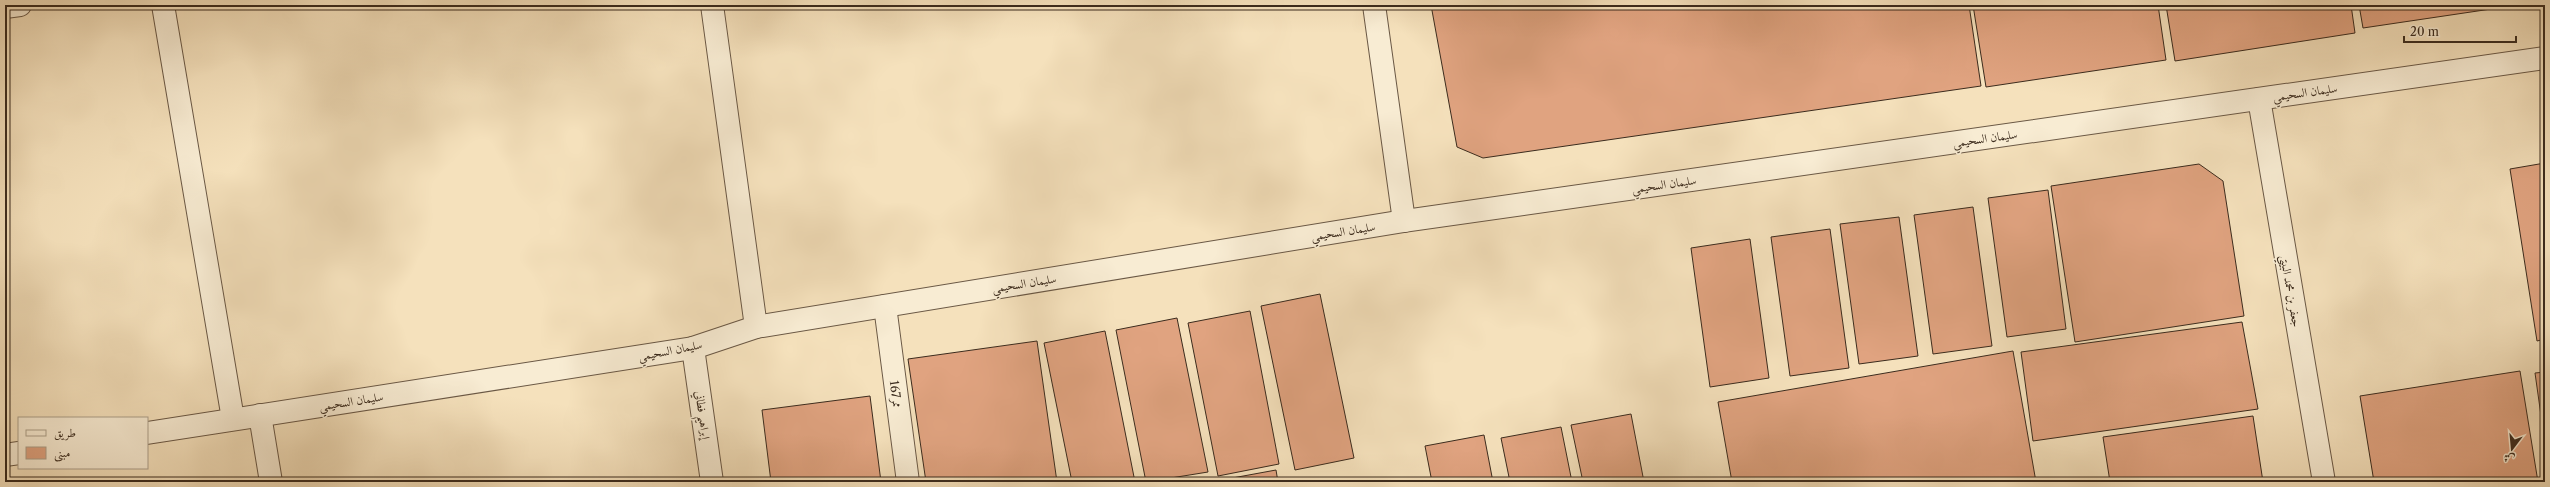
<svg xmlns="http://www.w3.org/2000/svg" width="2550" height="487" viewBox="0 0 2550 487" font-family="'Libre Caslon Text',Amiri,serif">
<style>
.building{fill:#e0a380;stroke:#3b2b1d}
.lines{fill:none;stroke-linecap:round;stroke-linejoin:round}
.minor-casing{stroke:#6a5845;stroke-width:24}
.minor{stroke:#f8ecd3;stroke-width:22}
.labels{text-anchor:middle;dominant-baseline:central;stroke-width:3;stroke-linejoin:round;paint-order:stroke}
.street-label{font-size:12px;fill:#3b2b1d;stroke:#f8ecd3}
</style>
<rect width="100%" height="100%" fill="#f5e1bc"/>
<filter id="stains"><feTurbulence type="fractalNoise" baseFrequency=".005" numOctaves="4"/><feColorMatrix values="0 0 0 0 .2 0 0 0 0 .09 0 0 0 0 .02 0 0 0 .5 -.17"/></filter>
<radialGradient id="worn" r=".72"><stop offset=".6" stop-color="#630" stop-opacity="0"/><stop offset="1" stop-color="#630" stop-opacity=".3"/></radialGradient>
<!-- building -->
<g class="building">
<path d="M1431,5H1969L1981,86L1483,158L1457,147Z"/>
<path d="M1973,5H2158L2166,60L1986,87Z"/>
<path d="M2166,5H2351L2355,33L2175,61Z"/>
<path d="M2359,5H2518L2363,28Z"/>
<path d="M2545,163V339L2537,341L2510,169Z"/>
<path d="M2199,164L2223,181L2244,316L2075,342L2051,186Z"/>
<path d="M2048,190L2066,329L2007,337L1988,198Z"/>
<path d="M1973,207L1992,346L1933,354L1914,215Z"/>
<path d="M1899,217L1918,356L1859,364L1840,224Z"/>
<path d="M1830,229L1849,368L1790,376L1771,237Z"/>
<path d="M1750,239L1769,378L1710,387L1691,248Z"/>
<path d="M1320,294L1354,458L1295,470L1261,306Z"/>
<path d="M1250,311L1279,464L1218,476L1188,323Z"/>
<path d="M1177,318L1208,472L1146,482L1116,330Z"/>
<path d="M2242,322L2258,409L2033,441L2021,352Z"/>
<path d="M1105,331L1135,482H1072L1044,343Z"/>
<path d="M1037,341L1057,482H926L908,359Z"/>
<path d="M2013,351L2036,482H1732L1718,402Z"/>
<path d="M2520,371L2538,482H2374L2360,396Z"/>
<path d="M2545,372V444L2535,373Z"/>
<path d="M870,396L881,482H771L762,410Z"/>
<path d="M1631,414L1644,482H1583L1571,425Z"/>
<path d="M2253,416L2263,482H2110L2103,437Z"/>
<path d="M1561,427L1572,482H1510L1501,438Z"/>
<path d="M1484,435L1493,482H1432L1425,446Z"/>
<path d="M1276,470L1278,482H1216V481Z"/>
</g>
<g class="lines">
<!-- minor casing -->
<g class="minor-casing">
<g id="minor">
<path d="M163,5L233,419"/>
<path d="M712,5L756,327"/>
<path d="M1374,5L1404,221"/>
<path d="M5,7L20,5"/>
<path d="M2259,99L2324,482"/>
<path d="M885,306L908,482"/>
<path d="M693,348L712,482"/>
<path d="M260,415L271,482"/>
<path d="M147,433L693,348L756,327L1404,221L2545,58"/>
<path d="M5,455L19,453"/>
</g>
</g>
<!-- minor -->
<use href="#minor" class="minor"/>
</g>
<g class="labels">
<!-- street labels -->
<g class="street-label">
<text transform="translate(2305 92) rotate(-8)">سليمان السحيمي</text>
<text transform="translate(1985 138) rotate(-8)">سليمان السحيمي</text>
<text transform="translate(1664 184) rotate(-8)">سليمان السحيمي</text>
<text transform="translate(1343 231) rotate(-9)">سليمان السحيمي</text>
<text transform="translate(1024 283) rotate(-9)">سليمان السحيمي</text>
<text transform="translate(2291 291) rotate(80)">جعفر بن محمد البيتي</text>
<text transform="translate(670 350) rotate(-11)">سليمان السحيمي</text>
<text transform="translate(896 394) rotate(82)">ممر167</text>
<text transform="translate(351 401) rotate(-9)">سليمان السحيمي</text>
<text transform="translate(703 415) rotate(82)">إبراهيم فطاني</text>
</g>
</g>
<!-- margin -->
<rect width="2550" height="487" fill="none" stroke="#f5e1bc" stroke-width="20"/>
<rect x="6" y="6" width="2538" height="475" fill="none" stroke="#3b2b1d" stroke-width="2"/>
<rect x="10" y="10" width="2530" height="467" fill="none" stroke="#3b2b1d"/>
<!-- legend -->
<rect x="18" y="417" width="130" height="52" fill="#f8ecd3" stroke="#ac9f8a"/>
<rect x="26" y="430" width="20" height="6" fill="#f8ecd3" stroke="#ac9f8a"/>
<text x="54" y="437" font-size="12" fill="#3b2b1d">طريق</text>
<rect x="26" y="447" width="20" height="12" fill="#e0a380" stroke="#ac9f8a"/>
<text x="54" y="457" font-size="12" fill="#3b2b1d">مبنى</text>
<!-- north arrow -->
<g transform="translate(2512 449) rotate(196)" stroke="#f8ecd3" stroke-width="3" paint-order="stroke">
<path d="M0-3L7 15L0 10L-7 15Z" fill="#3b2b1d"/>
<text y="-6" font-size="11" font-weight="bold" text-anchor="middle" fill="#3b2b1d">ش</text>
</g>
<!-- scale -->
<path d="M2404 36v6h112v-6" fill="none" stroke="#3b2b1d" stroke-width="2"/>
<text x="2410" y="36" font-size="12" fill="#3b2b1d" stroke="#f8ecd3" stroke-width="3" paint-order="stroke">20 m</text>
<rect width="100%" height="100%" filter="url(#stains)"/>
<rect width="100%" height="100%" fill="url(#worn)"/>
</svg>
